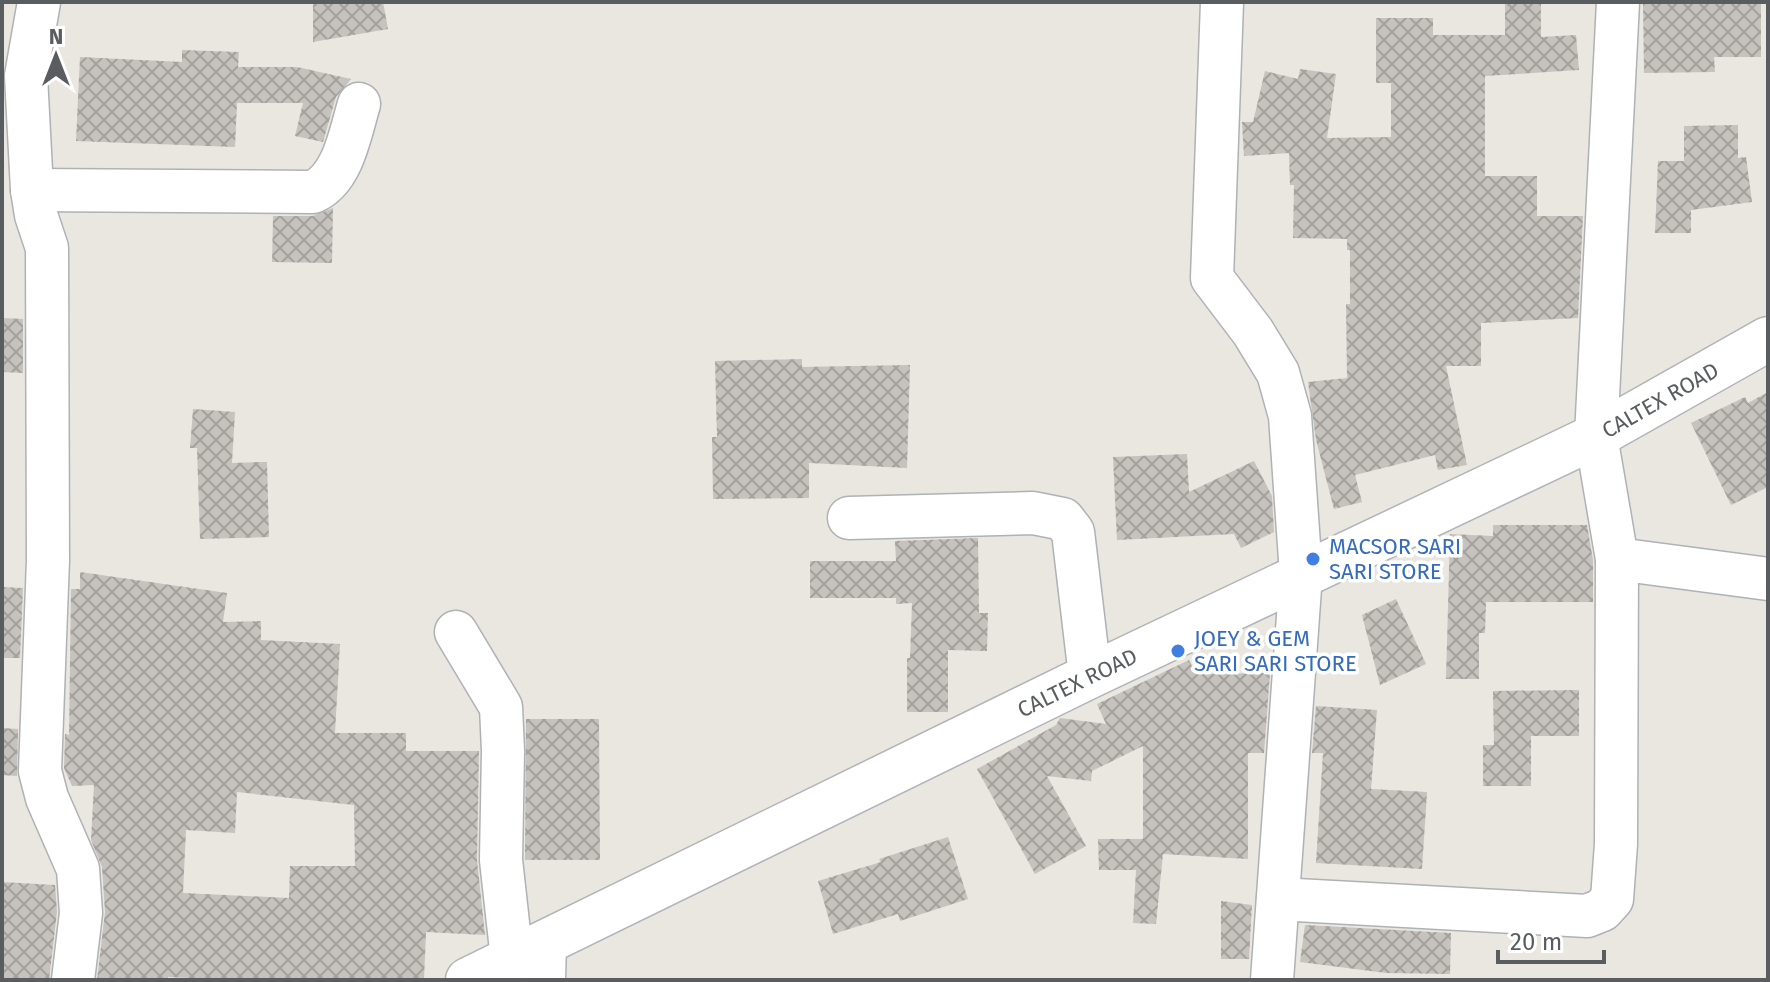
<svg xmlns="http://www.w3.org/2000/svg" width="1770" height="982" viewBox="0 0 1770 982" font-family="'Fira Sans',sans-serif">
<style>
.building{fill:url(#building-cross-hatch);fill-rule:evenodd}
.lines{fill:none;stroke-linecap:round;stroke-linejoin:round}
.street-casing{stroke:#aeb2b5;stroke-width:45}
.secondary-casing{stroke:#b0b4b7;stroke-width:47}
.street{stroke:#fff;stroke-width:42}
.secondary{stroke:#fff;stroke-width:44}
.shop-dot{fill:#3f7fe0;stroke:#fff;stroke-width:3}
.labels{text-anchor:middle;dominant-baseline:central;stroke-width:7;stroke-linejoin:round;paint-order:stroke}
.street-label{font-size:22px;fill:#595d60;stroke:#fff}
.shop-label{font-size:22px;fill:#366cbe;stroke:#fff;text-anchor:start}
</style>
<defs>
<pattern id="building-cross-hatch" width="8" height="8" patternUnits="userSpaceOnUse" patternTransform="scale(2)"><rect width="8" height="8" fill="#c6c2bd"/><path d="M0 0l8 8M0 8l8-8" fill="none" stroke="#a4a19d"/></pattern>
</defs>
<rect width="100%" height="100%" fill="#eae7e1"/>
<!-- building -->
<g class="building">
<path d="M313,2H383L388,29L313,42Z"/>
<path d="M1505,2H1541V37L1576,35L1579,70L1485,76V176H1537V216H1583L1578,318L1481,323V366H1446L1467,465L1438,470L1435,455L1355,475L1362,502L1334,509L1316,440L1308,382L1347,378L1346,304H1350V250H1347V239L1293,238L1294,185H1290L1289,153L1244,156L1242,122H1253L1265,71L1298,79L1300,69L1336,74L1327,138L1391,137V83H1376V18H1433V35H1505Z"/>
<path d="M1643,2L1761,4V57H1714L1715,72L1644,73Z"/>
<path d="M182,50L239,52L238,67H297L351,79L336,97L323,142L295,136L303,103H237L235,147L76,141L80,57L182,62Z"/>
<path d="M1738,125V158L1746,157L1752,202L1691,210V233H1655L1658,161H1684V126Z"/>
<path d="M333,208L332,263L272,262L273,216H313Z"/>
<path d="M2,318L23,319V373L2,372Z"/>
<path d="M802,359V367L910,365L907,468L809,463V498L713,499L712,437H717L715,361Z"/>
<path d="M1768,392V487L1731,505L1691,423L1745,397L1748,403Z"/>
<path d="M193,409L235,412L232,463L267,462L269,537L200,539L197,448H190Z"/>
<path d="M1187,454L1189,492L1254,461L1272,496L1274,532L1241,548L1234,534L1117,540L1113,457Z"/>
<path d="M1493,525H1587L1593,560V602H1486L1485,633H1479V679H1446L1450,534L1493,536Z"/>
<path d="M978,538L979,613H988L987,651L948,650V712H907V658H910L912,603L896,604V598H810V561H896L895,541Z"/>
<path d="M80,572L227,593L223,622L261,621V640L340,644L335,733H406V751H479L477,860L485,935L426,932L424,980H234L168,977V980H97L105,912L102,867L91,840L94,785L72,786L64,768L65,734L69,735L71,589H80ZM237,792L354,805L355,866H290L289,898L183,893L186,830L235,833Z"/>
<path d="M2,587L23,588L20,658H2Z"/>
<path d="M1396,599L1426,664L1380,685L1362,615Z"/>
<path d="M1189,660L1196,674L1270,673L1264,753H1248V859L1163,854L1156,924L1133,923L1136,870H1099L1098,839H1143V746L1092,771L1091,781L1047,776L1086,846L1035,874L977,769L1056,725L1060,718L1106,724L1097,704Z"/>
<path d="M1579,690V736H1531V786H1483V745H1494L1493,691Z"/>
<path d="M1316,706L1377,710L1371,789L1427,792L1422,869L1316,863L1323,753H1312Z"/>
<path d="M526,719H599L600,860H525Z"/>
<path d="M2,728L18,729L17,776L2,775Z"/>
<path d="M948,837L968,899L900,921L898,914L833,934L818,881L881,862L879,859Z"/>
<path d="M2,882L55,885L57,912L49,980H2Z"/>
<path d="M1221,901L1252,905L1249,959H1221Z"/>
<path d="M1305,925L1451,933L1450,974L1386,973L1300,962Z"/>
</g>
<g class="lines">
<!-- street casing -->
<g class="street-casing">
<g id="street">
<path d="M39,2L26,76L32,190L36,215L47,248L48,560L40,771L47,798L78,869L81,913L73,980"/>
<path d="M1222,2L1212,278L1253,332L1278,373L1290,416L1301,574L1272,980"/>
<path d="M32,190L313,192C343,179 350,134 359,104"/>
<path d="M849,518L1033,513L1063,519L1073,532L1090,676"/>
<path d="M1617,559L1768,579"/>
<path d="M456,632L501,707L503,751L501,860L512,959"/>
<path d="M1278,899L1587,916L1602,910L1612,899L1616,844L1617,559L1596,436L1618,2"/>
<path d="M544,980L545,942"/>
</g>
</g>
<!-- secondary casing -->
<g class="secondary-casing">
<g id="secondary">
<path id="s1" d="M468,980L1090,676L1596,436L1768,339"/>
</g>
</g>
<!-- street -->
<use href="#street" class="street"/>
<!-- secondary -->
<use href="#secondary" class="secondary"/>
</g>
<!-- markers -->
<g class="shop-dot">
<circle cx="1313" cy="559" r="8"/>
<circle cx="1178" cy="651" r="8"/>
</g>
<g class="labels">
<!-- street labels -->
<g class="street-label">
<text stroke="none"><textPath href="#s1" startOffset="1326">CALTEX ROAD</textPath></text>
<text stroke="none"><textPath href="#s1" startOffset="678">CALTEX ROAD</textPath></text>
</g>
<!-- shop labels -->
<g class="shop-label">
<text x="1329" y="546">MACSOR SARI<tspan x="1329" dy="25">SARI STORE</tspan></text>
<text x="1194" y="638">JOEY &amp; GEM<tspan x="1194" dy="25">SARI SARI STORE</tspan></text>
</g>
</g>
<!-- border -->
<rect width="1770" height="982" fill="none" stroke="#595d60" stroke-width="8"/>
<!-- north arrow -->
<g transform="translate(56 56)" stroke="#ffffff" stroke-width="6" paint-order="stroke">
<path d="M0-6L14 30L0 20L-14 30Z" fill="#595d60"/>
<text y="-12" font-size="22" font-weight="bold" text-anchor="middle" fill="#595d60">N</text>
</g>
<!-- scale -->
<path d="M1498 950v12h106v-12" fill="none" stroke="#595d60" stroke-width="4"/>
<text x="1510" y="950" font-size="24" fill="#595d60" stroke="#ffffff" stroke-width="6" paint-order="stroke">20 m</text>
</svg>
